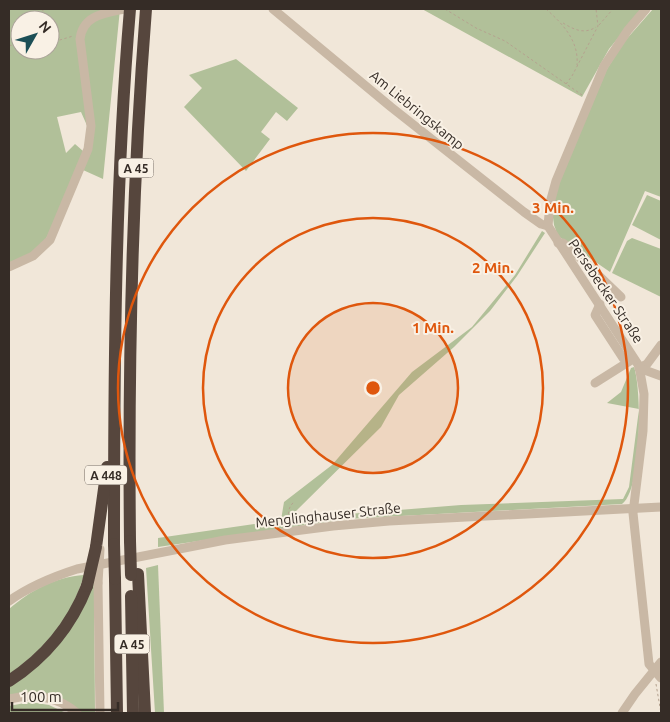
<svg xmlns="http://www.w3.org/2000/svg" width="670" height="722" viewBox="0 0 670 722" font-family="Ubuntu,sans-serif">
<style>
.green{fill:#b1c099;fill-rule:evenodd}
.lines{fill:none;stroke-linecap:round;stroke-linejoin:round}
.path{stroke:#b5a28f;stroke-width:1;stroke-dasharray:2.5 2.5;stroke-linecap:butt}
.minor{stroke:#c9b8a5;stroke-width:9}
.highway{stroke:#56463d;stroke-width:12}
.minor-bridge{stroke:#c9b8a5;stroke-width:9}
.highway-bridge{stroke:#56463d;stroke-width:12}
.ring{fill:none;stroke:#df570d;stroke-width:2.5}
.labels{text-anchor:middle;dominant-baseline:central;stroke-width:4;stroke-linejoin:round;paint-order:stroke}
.shield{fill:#f9f1e5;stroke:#70675f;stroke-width:1}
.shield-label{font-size:12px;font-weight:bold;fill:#352c26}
.street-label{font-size:14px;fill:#352c26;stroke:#f9f1e5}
.centre{fill:#df570d;stroke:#f9f1e5;stroke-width:2.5}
.ring-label{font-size:15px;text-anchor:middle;font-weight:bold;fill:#df570d;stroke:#f9f1e5;stroke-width:4;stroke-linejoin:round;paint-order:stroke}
</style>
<rect width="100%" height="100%" fill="#f1e7d9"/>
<!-- green -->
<g class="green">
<path d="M9,9H120L103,179L83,170L93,139L81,112L57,117L66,153L75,144L83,151L77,173L44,243L28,255L9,264ZM20,20H50V50H20Z"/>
<path d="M422,9H642L609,49L582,97Z"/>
<path d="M653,9H661V197L645,191L610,272L558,236L554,225L552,210L557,187L607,69L624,42Z"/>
<path d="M236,59L298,108L287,121L276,112L261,132L270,139L246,171L184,107L202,88L189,75Z"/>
<path d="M647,195L661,201V240L632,225Z"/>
<path d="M542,231L545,233L517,276L490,311L454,347L399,395L381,427L295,512L299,518L461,505L623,499L629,487L639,409L607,403L621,392L631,368L634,367C642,390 642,490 622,504L347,519L158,547V538L281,520L284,502L332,465L412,372L472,327L515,275Z"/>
<path d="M632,238L661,249V297L612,273L627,241Z"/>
<path d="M158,565L164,713H155L146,568Z"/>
<path d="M84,575C72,617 45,650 9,674V609C31,590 55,577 84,575Z"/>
<path d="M94,580L95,713H81L59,699L9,697V687L19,681Z"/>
<path d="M30,702L49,705L66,713H9V706Z"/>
</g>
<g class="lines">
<!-- path -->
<g class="path">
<path d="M42,9L48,20"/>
<path d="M445,9L476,28L505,41L582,95"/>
<path d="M546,9C563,24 579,41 577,65"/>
<path d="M50,23L60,39"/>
<path d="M563,23C573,29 584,35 596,27"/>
<path d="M599,25L613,9"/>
<path d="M50,43L73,36"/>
<path d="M9,45L20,47"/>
<path d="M566,84L572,76L598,26L596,9"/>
<path d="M290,524C288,515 287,508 294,502"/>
<path d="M656,684L661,713"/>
</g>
<!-- minor -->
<g class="minor">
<path d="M273,9L391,107L524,212L541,224L548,226"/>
<path d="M646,9L628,30L604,66L556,181L550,203L548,226L639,366L644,394L643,431L633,513L649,664L661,678"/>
<path d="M558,243H563L571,249L621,297"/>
<path d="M9,267L33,256L50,240L88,149L91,126L80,39C83,15 105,13 124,9"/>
<path d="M600,304L595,315L623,358L629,361"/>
<path d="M639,368L647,364L661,345"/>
<path d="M639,368L661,376"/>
<path d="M595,383L633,359"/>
<path d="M98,583L100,713"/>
<path d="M9,601C30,586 52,577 77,569L225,540L333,526L389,521L661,507"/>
<path d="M9,699C34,693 57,696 77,713"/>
<path d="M622,713L635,694L661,662"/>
</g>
<!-- highway -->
<g class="highway">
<path d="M130,541C128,363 132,186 146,9"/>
<path d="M114,544C114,365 115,187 130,9"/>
<path d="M96,547L107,467"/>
<path d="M138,574L145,713"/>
<path d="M115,579L117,713"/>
<path d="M131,596L133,713"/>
<path d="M9,681C46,657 71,627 87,586"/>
</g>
<!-- minor-bridge -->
<path class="minor-bridge" d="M98,583L100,549"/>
<!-- highway-bridge -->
<g class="highway-bridge">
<path d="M130,541L131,575"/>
<path d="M114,544L115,579"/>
<path d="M87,586L96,547"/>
</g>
</g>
<!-- distance rings -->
<circle cx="373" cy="388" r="85" fill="#df570d" fill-opacity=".12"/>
<g class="ring">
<circle cx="373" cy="388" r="85"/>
<circle cx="373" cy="388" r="170"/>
<circle cx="373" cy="388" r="255"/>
</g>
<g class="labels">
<!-- shield labels -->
<g class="shield">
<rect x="118.5" y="158.5" width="35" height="19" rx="4"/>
<rect x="85" y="465.5" width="42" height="19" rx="4"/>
<rect x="114.5" y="634.5" width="35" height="19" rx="4"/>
</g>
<g class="shield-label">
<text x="136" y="168">A 45</text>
<text x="106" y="475">A 448</text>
<text x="132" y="644">A 45</text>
</g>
<!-- street labels -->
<g class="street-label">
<text transform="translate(417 110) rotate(39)">Am Liebringskamp</text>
<text transform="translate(606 291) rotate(56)">Persebecker Straße</text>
<text transform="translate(328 515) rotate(-6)">Menglinghauser Straße</text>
</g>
</g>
<circle cx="373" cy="388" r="8" class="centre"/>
<g class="ring-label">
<text x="553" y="213">3 Min.</text>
<text x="493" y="273">2 Min.</text>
<text x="433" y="333">1 Min.</text>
</g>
<!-- border -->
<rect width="670" height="722" fill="none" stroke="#352c26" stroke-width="20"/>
<!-- north arrow -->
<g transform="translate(35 35) rotate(51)"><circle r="24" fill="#f9f1e5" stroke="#aba299"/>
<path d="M0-4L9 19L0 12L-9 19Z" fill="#1c4f56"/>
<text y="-8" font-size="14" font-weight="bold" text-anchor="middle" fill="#352c26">N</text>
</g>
<!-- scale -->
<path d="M12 702v8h106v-8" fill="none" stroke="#352c26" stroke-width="2.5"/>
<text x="20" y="702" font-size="15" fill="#352c26" stroke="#f9f1e5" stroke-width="4" paint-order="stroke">100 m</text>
</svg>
